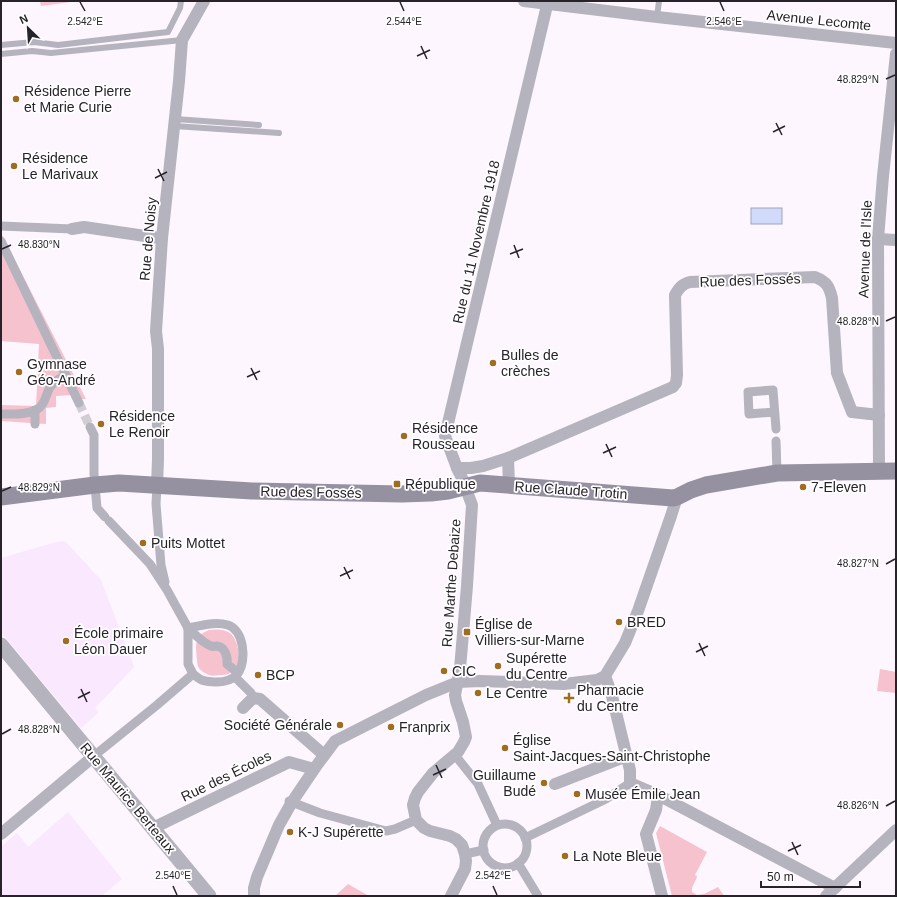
<svg xmlns="http://www.w3.org/2000/svg" width="897" height="897" viewBox="0 0 897 897" font-family="Helvetica,sans-serif">
<style>
.built{fill:#fae8ff}
.green{fill:#f6c2cd}
.water{fill:#d2dafb;stroke:#9fa3bc}
.lines{fill:none;stroke-linecap:round;stroke-linejoin:round}
.pedestrian-tunnel{stroke:#d2ccd4;stroke-width:9;stroke-dasharray:9 4.5;stroke-linecap:butt}
.service{stroke:#b5b3be;stroke-width:6}
.pedestrian{stroke:#b5b3be;stroke-width:9}
.minor{stroke:#b5b3be;stroke-width:12}
.tertiary{stroke:#b5b3be;stroke-width:15}
.secondary{stroke:#9591a1;stroke-width:17}
.ticks{fill:none;stroke:#28222a;stroke-width:1.5}
.poi-dot{fill:#9f6d22;stroke:#fff;stroke-width:1.5}
.labels{text-anchor:middle;dominant-baseline:central;stroke-width:3.5;stroke-linejoin:round;paint-order:stroke}
.street-label{font-size:14px;fill:#28222a;stroke:#fff}
.poi-label{font-size:14px;fill:#28222a;stroke:#fff;text-anchor:start}
.ticks-label{font-size:10px;text-anchor:middle;fill:#28222a;stroke:#fff;stroke-width:3.5;stroke-linejoin:round;paint-order:stroke}
</style>
<rect width="100%" height="100%" fill="#fdf6ff"/>
<!-- built -->
<g class="built">
<path d="M65,541L101,580L134,667L95,708L99,712L81,728L1,632V558L56,542Z"/>
<path d="M68,812L122,879L102,896H1V847L17,833L28,847Z"/>
</g>
<!-- green -->
<g class="green">
<path d="M40,1H79L41,6Z"/>
<path d="M1,233L86,399H72V395L56,396V407L46,408V424L1,421V405L36,406L39,344L1,341Z"/>
<path d="M209,630C216,629 224,629 230,633C237,638 241,656 238,664C237,666 235,669 233,671C229,675 224,675 219,675C214,676 210,676 207,674C200,671 197,667 197,660C196,646 193,636 209,630Z"/>
<path d="M880,669L896,672V693L877,691Z"/>
<path d="M660,826L707,852L695,875L697,876C696,882 691,886 692,892L697,895L704,894L718,887L724,896H672L656,833Z"/>
<path d="M348,884L369,896H335Z"/>
</g>
<!-- water -->
<rect class="water" x="751" y="208" width="31" height="16"/>
<g class="lines">
<!-- pedestrian-tunnel -->
<path class="pedestrian-tunnel" d="M79,403L90,427"/>
<!-- service -->
<g class="service">
<path d="M657,17L659,1"/>
<path d="M1,45L34,42L58,45L168,32L180,8L181,1"/>
<path d="M1,54L32,51L51,53L182,40"/>
<path d="M175,119L259,125"/>
<path d="M174,126L279,133"/>
</g>
<!-- pedestrian -->
<g class="pedestrian">
<path d="M1,226L72,229"/>
<path d="M1,241L79,403"/>
<path d="M774,412L749,414L748,392L773,390L776,429"/>
<path d="M1,414C12,414 25,415 36,410C46,405 45,394 51,386C55,381 60,378 66,375"/>
<path d="M35,424V410"/>
<path d="M90,427L94,435V474L97,508L105,517"/>
<path d="M776,441L777,473"/>
<path d="M157,486L156,504L161,565L165,582"/>
<path d="M109,521L150,564L167,590L188,628V664L193,674"/>
<path d="M188,628C194,634 203,643 211,646C213,647 214,646 217,646C225,647 228,657 227,664L238,673"/>
<path d="M235,677L251,693L253,698"/>
<path d="M100,751L157,705L193,674C203,682 203,681 216,682C223,682 233,680 238,673C247,661 244,630 228,625C214,621 201,626 188,628"/>
<path d="M455,755L478,784L497,825"/>
<path d="M289,801L320,813L386,831L395,829L416,820"/>
<circle cx="505" cy="846" r="22"/>
<path d="M525,838L606,799L630,783"/>
<path d="M465,854L484,850"/>
<path d="M518,863L538,896"/>
</g>
<!-- minor -->
<g class="minor">
<path d="M524,1L657,17L896,43"/>
<path d="M72,229L84,227L152,237L162,238"/>
<path d="M878,239L896,240"/>
<path d="M508,458L509,486"/>
<path d="M457,468H471L483,466L508,458L673,387L676,383L677,375L675,295C679,288 682,284 690,282L815,277C827,282 829,286 832,298L837,373L852,412L879,415"/>
<path d="M879,471L878,239L883,176L896,54"/>
<path d="M157,486L158,459V349L156,331L162,238L179,81L182,40L204,1"/>
<path d="M605,676L611,692L630,770V783L658,795L656,810L646,834L662,896"/>
<path d="M243,708L253,698L260,699L324,755"/>
<path d="M555,784L627,756"/>
<path d="M658,795L835,888"/>
<path d="M153,828L289,762L314,769"/>
<path d="M1,834L94,756"/>
<path d="M254,896V888L257,877L279,825L292,802L317,765L335,741L426,695L458,682L480,681L564,684L597,680L605,676L625,643L638,611L671,516L677,497"/>
<path d="M451,896L465,869L466,861L465,854L462,845L456,839L450,836L430,831L424,828L416,820L413,805L415,798L418,792L433,773L458,752L464,742L466,737L463,722L456,701L455,695L460,669L467,586L472,505L462,478L457,468L445,436L548,1"/>
<path d="M826,896L896,830"/>
</g>
<!-- tertiary -->
<path class="tertiary" d="M1,645L209,896"/>
<!-- secondary -->
<path class="secondary" d="M1,497L95,485L119,483L252,491L402,494L431,493L448,491L480,483L673,498L677,497L691,490L706,485L777,473L896,471"/>
</g>
<!-- ticks -->
<path class="ticks" d="M80,2L85,11M400,2L404,11M720,2L724,11M421,46L427,59M417,56L430,50M886,79L895,75M776,123L782,135M773,132L785,126M158,169L164,181M155,178L167,172M514,245L519,258M2,249L11,245M510,254L523,249M886,321L895,317M251,368L257,380M247,377L260,371M606,444L612,457M603,453L616,447M2,491L11,487M886,564L895,559M344,567L350,579M340,576L353,570M699,643L705,656M696,652L708,646M81,689L87,702M78,698L90,692M2,734L11,729M436,765L442,778M433,775L446,769M886,806L895,801M792,842L798,855M788,851L801,845M173,886L177,895M493,886L497,895"/>
<!-- markers -->
<g class="poi-dot">
<circle cx="16" cy="99" r="4"/>
<circle cx="14" cy="166" r="4"/>
<circle cx="493" cy="363" r="4"/>
<circle cx="19" cy="372" r="4"/>
<circle cx="101" cy="424" r="4"/>
<circle cx="404" cy="436" r="4"/>
<rect x="393" y="480" width="8" height="8" rx="2"/>
<circle cx="803" cy="487" r="4"/>
<circle cx="143" cy="543" r="4"/>
<circle cx="619" cy="622" r="4"/>
<rect x="463" y="628" width="8" height="8" rx="2"/>
<circle cx="66" cy="641" r="4"/>
<circle cx="498" cy="666" r="4"/>
<circle cx="444" cy="671" r="4"/>
<circle cx="258" cy="675" r="4"/>
<circle cx="478" cy="693" r="4"/>
<path d="M567 692h4v4h4v4h-4v4h-4v-4h-4v-4h4z"/>
<circle cx="340" cy="725" r="4"/>
<circle cx="391" cy="727" r="4"/>
<circle cx="505" cy="748" r="4"/>
<circle cx="544" cy="783" r="4"/>
<circle cx="577" cy="794" r="4"/>
<circle cx="290" cy="832" r="4"/>
<circle cx="565" cy="856" r="4"/>
</g>
<g class="labels">
<!-- street labels -->
<g class="street-label">
<text transform="translate(819 20) rotate(6)">Avenue Lecomte</text>
<text transform="translate(148 239) rotate(-85)">Rue de Noisy</text>
<text transform="translate(476 242) rotate(-77)">Rue du 11 Novembre 1918</text>
<text transform="translate(865 249) rotate(-88)">Avenue de l'Isle</text>
<text transform="translate(750 280) rotate(-2)">Rue des Fossés</text>
<text transform="translate(571 490) rotate(4)">Rue Claude Trotin</text>
<text transform="translate(311 492) rotate(1)">Rue des Fossés</text>
<text transform="translate(451 583) rotate(-86)">Rue Marthe Debaize</text>
<text transform="translate(226 776) rotate(-26)">Rue des Écoles</text>
<text transform="translate(128 798) rotate(50)">Rue Maurice Berteaux</text>
</g>
<!-- poi labels -->
<g class="poi-label">
<text x="24" y="91">Résidence Pierre<tspan x="24" dy="16">et Marie Curie</tspan></text>
<text x="22" y="158">Résidence<tspan x="22" dy="16">Le Marivaux</tspan></text>
<text x="501" y="355">Bulles de<tspan x="501" dy="16">crèches</tspan></text>
<text x="27" y="364">Gymnase<tspan x="27" dy="16">Géo-André</tspan></text>
<text x="109" y="416">Résidence<tspan x="109" dy="16">Le Renoir</tspan></text>
<text x="412" y="428">Résidence<tspan x="412" dy="16">Rousseau</tspan></text>
<text x="405" y="484">République</text>
<text x="811" y="487">7-Eleven</text>
<text x="151" y="543">Puits Mottet</text>
<text x="627" y="622">BRED</text>
<text x="475" y="624">Église de<tspan x="475" dy="16">Villiers-sur-Marne</tspan></text>
<text x="74" y="633">École primaire<tspan x="74" dy="16">Léon Dauer</tspan></text>
<text x="506" y="658">Supérette<tspan x="506" dy="16">du Centre</tspan></text>
<text x="452" y="671">CIC</text>
<text x="266" y="675">BCP</text>
<text x="577" y="690">Pharmacie<tspan x="577" dy="16">du Centre</tspan></text>
<text x="486" y="693">Le Centre</text>
<text x="332" y="725" text-anchor="end">Société Générale</text>
<text x="399" y="727">Franprix</text>
<text x="513" y="740">Église<tspan x="513" dy="16">Saint-Jacques-Saint-Christophe</tspan></text>
<text x="536" y="775" text-anchor="end">Guillaume<tspan x="536" dy="16">Budé</tspan></text>
<text x="585" y="794">Musée Émile Jean</text>
<text x="298" y="832">K-J Supérette</text>
<text x="573" y="856">La Note Bleue</text>
</g>
</g>
<g class="ticks-label">
<text x="404" y="25">2.544°E</text>
<text x="724" y="25">2.546°E</text>
<text x="85" y="25">2.542°E</text>
<text x="858" y="83">48.829°N</text>
<text x="39" y="248">48.830°N</text>
<text x="858" y="325">48.828°N</text>
<text x="39" y="491">48.829°N</text>
<text x="858" y="567">48.827°N</text>
<text x="39" y="733">48.828°N</text>
<text x="858" y="809">48.826°N</text>
<text x="173" y="879">2.540°E</text>
<text x="493" y="879">2.542°E</text>
</g>
<!-- border -->
<rect width="897" height="897" fill="none" stroke="#28222a" stroke-width="4"/>
<!-- north arrow -->
<g transform="translate(28 28) rotate(335)" stroke="#ffffff" stroke-width="3" paint-order="stroke">
<path d="M0-3L7 15L0 10L-7 15Z" fill="#28222a"/>
<text y="-6" font-size="11" font-weight="bold" text-anchor="middle" fill="#28222a">N</text>
</g>
<!-- scale -->
<path d="M761 881v6h99v-6" fill="none" stroke="#28222a" stroke-width="2"/>
<text x="767" y="881" font-size="12" fill="#28222a" stroke="#ffffff" stroke-width="3" paint-order="stroke">50 m</text>
</svg>
